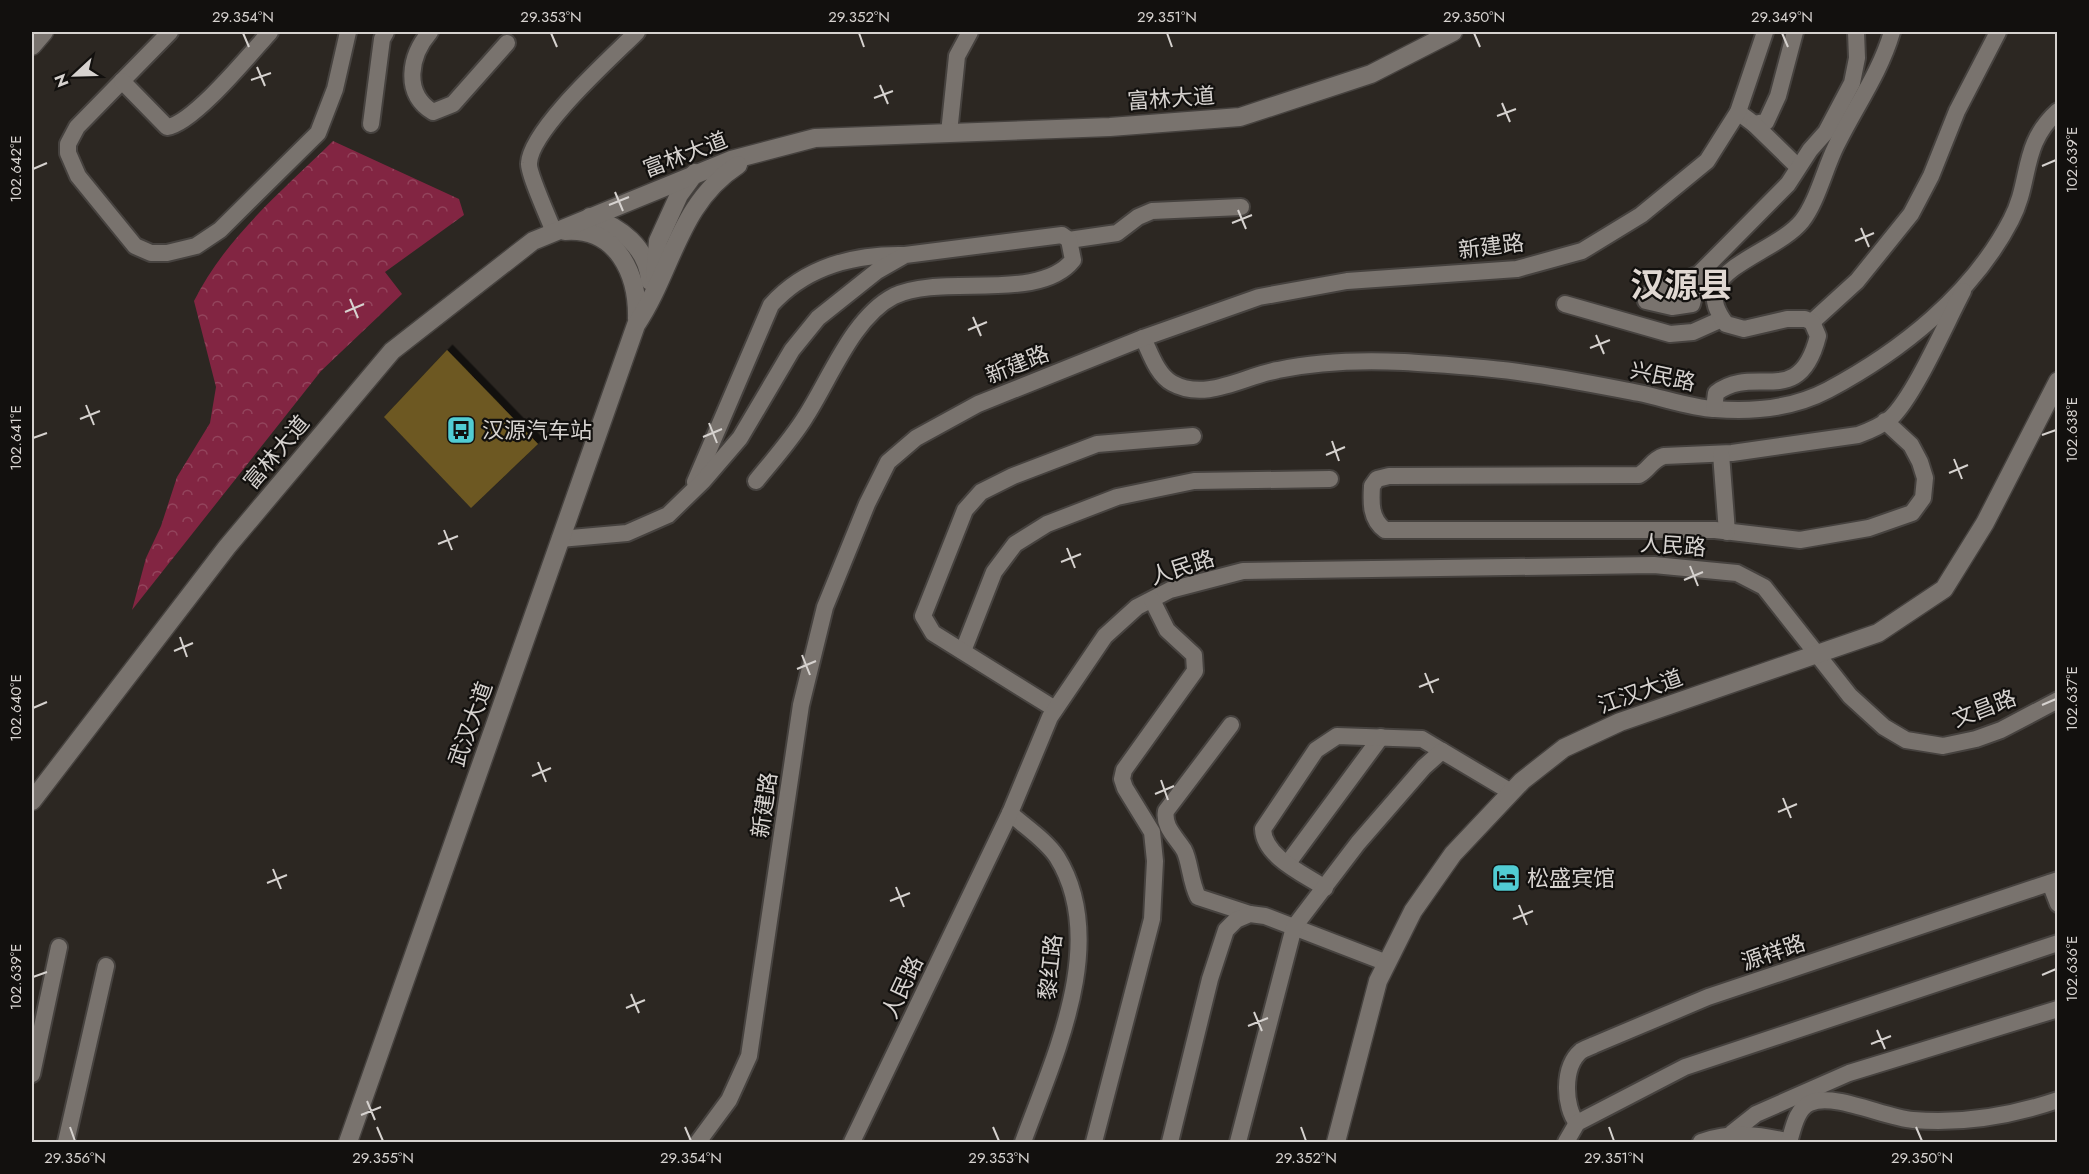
<svg xmlns="http://www.w3.org/2000/svg" width="2089" height="1174" viewBox="0 0 2089 1174" font-family="Jost,'Noto Sans SC',sans-serif">
<style>
.forest{fill:url(#forest-crowns)}
.building{fill:#6d5922;filter:url(#shadow)}
.lines{fill:none;stroke-linecap:round;stroke-linejoin:round}
.street-casing{stroke:#46423f;stroke-width:20}
.secondary-casing{stroke:#46423f;stroke-width:21}
.street{stroke:#79736e;stroke-width:16}
.secondary{stroke:#79736e;stroke-width:18}
.ticks{fill:none;stroke:#d6d2cf;stroke-width:2}
.labels{text-anchor:middle;dominant-baseline:central;stroke-width:4.5;stroke-linejoin:round;paint-order:stroke}
.street-label{font-size:22px;fill:#d6d2cf;stroke:#12100e}
.poi-label{font-size:22px;fill:#d6d2cf;stroke:#12100e;text-anchor:start}
.town-label{font-size:34px;font-weight:bold;fill:#e0d8d2;stroke:#12100e}
.neatline{fill:none;stroke:#d6d2cf;stroke-width:2}
.ticks-label{font-size:15px;text-anchor:middle;fill:#d6d2cf}
</style>
<defs>
<pattern id="forest-crowns" width="20" height="18" patternUnits="userSpaceOnUse" patternTransform="scale(1.5)"><rect width="20" height="18" fill="#822542"/><path d="M2 6a3 3 0 1 1 6 0M12 15a3 3 0 1 1 6 0" fill="none" stroke="#93445c"/></pattern>
<filter id="shadow"><feDropShadow dx="5.5" dy="-5.5" stdDeviation="0" flood-color="#0009"/></filter>
</defs>
<rect width="100%" height="100%" fill="#2c2722"/>
<!-- forest -->
<path class="forest" d="M333,141L459,199L464,215L385,272L402,294L321,371L132,610L146,558L161,526L177,477L210,423L216,387L194,301C226,237 282,191 333,141Z"/>
<!-- building -->
<path class="building" d="M447,350L538,444L471,508L384,417Z"/>
<g class="lines">
<!-- street casing -->
<g class="street-casing">
<g id="street">
<path d="M170,32L77,127L68,144V153L78,176L135,246L151,253H167L196,246L220,230L318,133L335,89L348,32"/>
<path d="M430,32C410,55 402,93 433,112L453,104L507,43"/>
<path d="M122,81L167,127C193,124 250,54 270,32"/>
<path d="M1738,112L1754,124L1766,122L1778,96L1795,32"/>
<path d="M371,124L382,39L386,32"/>
<path d="M1754,124L1798,167"/>
<path d="M949,133L957,56L970,32"/>
<path d="M554,232C549,219 528,173 529,163C531,129 612,57 637,32"/>
<path d="M1069,240L1117,233L1138,217L1152,211L1241,207"/>
<path d="M1699,274L1692,304L1672,307L1646,301L1648,294L1699,274L1788,184L1810,150L1826,132L1852,83L1857,58L1856,32"/>
<path d="M1565,304L1670,334L1693,332L1722,319"/>
<path d="M1812,322L1857,281L1911,214L1931,176L1957,111L1998,32"/>
<path d="M1143,338C1150,352 1157,375 1172,383C1206,402 1244,376 1278,370C1320,361 1362,360 1404,362C1444,365 1486,367 1525,373C1563,378 1602,386 1639,393C1664,398 1690,408 1715,409C1752,412 1794,408 1828,390C1901,351 1972,295 2011,220C2032,180 2020,145 2058,111"/>
<path d="M1714,409L1716,393C1755,363 1799,411 1818,336L1812,322L1805,319H1787L1744,329L1726,324C1718,313 1711,301 1717,287C1727,262 1782,246 1802,221C1817,202 1825,168 1836,146C1855,107 1880,73 1892,32"/>
<path d="M1885,421L1911,445L1920,462L1925,478L1923,498L1912,513L1869,528L1800,540L1715,530H1385C1370,519 1371,502 1372,486L1377,479L1389,476L1639,475C1650,469 1651,460 1664,456L1732,453L1858,435C1869,431 1881,426 1891,418C1915,395 1946,323 1963,291"/>
<path d="M1721,454L1727,532"/>
<path d="M695,482L771,305C805,267 854,254 904,255"/>
<path d="M560,539L627,533L668,515L703,481L740,438L792,350L818,318L877,271L905,255L1062,235L1069,240L1073,260C1039,303 942,273 894,296C853,317 830,379 806,416C792,439 773,460 756,481"/>
<path d="M963,651L994,572L1015,544L1047,524L1117,497L1194,481L1330,479"/>
<path d="M1055,709L933,633L923,616L965,510L981,492L1013,476L1097,444L1193,436"/>
<path d="M1231,725L1166,811C1163,827 1176,837 1184,850C1190,861 1190,881 1198,897L1250,914"/>
<path d="M1010,813C1024,826 1046,840 1057,857C1110,942 1053,1059 1023,1142"/>
<path d="M1288,863L1381,737"/>
<path d="M2050,883L2058,904"/>
<path d="M1325,888C1304,874 1264,857 1263,829L1316,750L1337,736L1422,739L1442,751"/>
<path d="M32,1074L59,947"/>
<path d="M1577,1123C1564,1107 1562,1067 1581,1051C1584,1049 1590,1047 1594,1045L1708,997L2058,880"/>
<path d="M1732,1133L1756,1114L1849,1073L2058,1009"/>
<path d="M66,1142L106,966"/>
<path d="M698,1142L729,1100L749,1056L801,705L825,607L867,504L888,462L916,438L978,404L1143,338L1259,297L1347,281L1517,269L1582,251L1641,215L1707,161L1738,112L1765,32"/>
<path d="M852,1142L1010,813L1050,717L1105,636L1137,607L1170,590L1243,571L1654,565L1737,573L1764,587L1850,696L1884,727L1906,740L1943,746L1976,739L2001,730L2058,700"/>
<path d="M1094,1142L1152,919L1155,861L1152,832L1125,788L1122,779L1124,770L1195,671L1194,655L1167,630L1152,600"/>
<path d="M1170,1142L1210,979L1226,930L1236,920L1250,914L1265,916L1387,963"/>
<path d="M1238,1142L1294,927L1358,843L1424,767L1442,751L1511,792"/>
<path d="M1566,1142L1577,1123L1685,1067L2058,943"/>
<path d="M1701,1142C1733,1131 1758,1134 1790,1142"/>
<path d="M1789,1142C1793,1130 1796,1109 1810,1103C1834,1092 1885,1118 1913,1120C1962,1124 2011,1116 2058,1100"/>
</g>
</g>
<!-- secondary casing -->
<g class="secondary-casing">
<g id="secondary">
<path d="M32,46L44,32"/>
<path d="M590,217C620,226 648,248 650,281"/>
<path d="M565,231C617,227 638,274 637,319"/>
<path d="M655,276L658,241L679,195L695,173"/>
<path d="M32,801L227,547L392,351L533,241L731,160L815,138L1110,127L1240,117L1371,74L1453,32"/>
<path d="M348,1142L636,325C673,270 678,204 738,165"/>
<path d="M1336,1142L1378,981L1413,911L1453,854L1522,781L1564,748L1620,722L1878,633L1944,589L1985,523L2058,381"/>
</g>
</g>
<!-- street -->
<use href="#street" class="street"/>
<!-- secondary -->
<use href="#secondary" class="secondary"/>
</g>
<!-- ticks -->
<path class="ticks" d="M243,33L249,47M551,33L557,47M859,33L864,47M1167,33L1172,47M1474,33L1480,47M1782,33L1788,47M257,67L265,86M251,80L271,73M880,85L888,104M874,98L893,91M1502,103L1510,122M1497,116L1516,109M2042,166L2056,160M33,169L47,163M615,192L623,211M609,205L629,197M1238,210L1246,229M1232,223L1252,215M1861,228L1869,247M1855,241L1874,233M350,299L358,318M345,312L364,304M973,317L981,336M968,330L987,322M1596,335L1604,354M1590,348L1610,340M86,405L94,425M80,419L100,411M709,423L717,443M2042,435L2056,430M703,437L722,429M33,438L47,433M1332,441L1339,461M1326,455L1345,447M1954,459L1962,479M1949,473L1968,465M444,530L452,550M438,544L458,536M1067,548L1075,568M1061,562L1081,554M1690,566L1698,586M1684,580L1703,572M180,637L187,657M174,651L193,643M802,655L810,675M797,669L816,661M1425,673L1433,693M1419,687L1439,679M2042,705L2056,699M33,708L47,702M538,762L546,782M532,776L551,768M1161,780L1168,800M1155,794L1174,786M1783,798L1791,818M1778,812L1797,804M273,869L281,889M267,883L287,875M896,887L904,907M890,901L910,893M1519,905L1527,925M1513,919L1533,911M2042,975L2056,969M33,977L47,972M631,994L639,1013M626,1008L645,1000M1254,1012L1262,1031M1248,1026L1268,1018M1877,1030L1885,1049M1871,1044L1891,1036M367,1101L375,1120M361,1115L381,1107M70,1127L75,1141M377,1127L383,1141M685,1127L691,1141M993,1127L999,1141M1301,1127L1306,1141M1609,1127L1614,1141M1916,1127L1922,1141"/>
<!-- icons -->
<defs>
<g id="bus-square" transform="scale(1.5)"><rect x="-9" y="-9" width="18" height="18" rx="4" fill="#51ccd3" stroke="#12100e"/><path d="M-5-6H5V4H4V6H2V4H-2V6H-4V4H-5ZM-3.5-4V0h7V-4ZM-3.5 1.2v1.5H-2V1.2ZM2 1.2v1.5H3.5V1.2Z" fill="#111"/></g>
<g id="hotel-square" transform="scale(1.5)"><rect x="-9" y="-9" width="18" height="18" rx="4" fill="#51ccd3" stroke="#12100e"/><path d="M-6-4.5h1.5V1H6V5H4.5V3h-9V5H-6ZM-4 0a1.8 1.8 0 1 1 3.6 0ZM.5 0V-2.5h3Q6-2.5 6 0Z" fill="#111"/></g>
</defs>
<g fill-rule="evenodd">
<use href="#bus-square" x="461" y="430"/>
<use href="#hotel-square" x="1506" y="878"/>
</g>
<g class="labels">
<!-- street labels -->
<g class="street-label">
<text transform="translate(1171 98) rotate(-4)">富林大道</text>
<text transform="translate(685 154) rotate(-21)">富林大道</text>
<text transform="translate(1491 246) rotate(-7)">新建路</text>
<text transform="translate(1017 364) rotate(-22)">新建路</text>
<text transform="translate(1663 376) rotate(12)">兴民路</text>
<text transform="translate(276 452) rotate(-50)">富林大道</text>
<text transform="translate(1673 545) rotate(4)">人民路</text>
<text transform="translate(1182 567) rotate(-18)">人民路</text>
<text transform="translate(1640 691) rotate(-20)">江汉大道</text>
<text transform="translate(1984 708) rotate(-21)">文昌路</text>
<text transform="translate(470 724) rotate(-70)">武汉大道</text>
<text transform="translate(764 805) rotate(-82)">新建路</text>
<text transform="translate(1773 952) rotate(-19)">源祥路</text>
<text transform="translate(1050 967) rotate(-84)">黎红路</text>
<text transform="translate(902 987) rotate(-65)">人民路</text>
</g>
<!-- poi labels -->
<g class="poi-label">
<text x="482" y="430">汉源汽车站</text>
<text x="1527" y="878">松盛宾馆</text>
</g>
<!-- town labels -->
<g class="town-label">
<text x="1681" y="285">汉源县</text>
</g>
</g>
<!-- border -->
<rect width="2089" height="1174" fill="none" stroke="#12100e" stroke-width="66"/>
<!-- north arrow -->
<g transform="translate(75 75) rotate(248)" stroke="#12100e" stroke-width="4.5" paint-order="stroke">
<path d="M0-4.5L10 22L0 15L-10 22Z" fill="#d6d2cf"/>
<text y="-9" font-size="16" font-weight="bold" text-anchor="middle" fill="#d6d2cf">N</text>
</g>
<rect x="33" y="33" width="2023" height="1108" class="neatline"/>
<g class="ticks-label">
<text x="243" y="22">29.354°N</text>
<text x="551" y="22">29.353°N</text>
<text x="859" y="22">29.352°N</text>
<text x="1167" y="22">29.351°N</text>
<text x="1474" y="22">29.350°N</text>
<text x="1782" y="22">29.349°N</text>
<text transform="translate(2072 160) rotate(-90)" y="5">102.639°E</text>
<text transform="translate(16 169) rotate(-90)" y="5">102.642°E</text>
<text transform="translate(2072 430) rotate(-90)" y="5">102.638°E</text>
<text transform="translate(16 438) rotate(-90)" y="5">102.641°E</text>
<text transform="translate(2072 699) rotate(-90)" y="5">102.637°E</text>
<text transform="translate(16 708) rotate(-90)" y="5">102.640°E</text>
<text transform="translate(2072 969) rotate(-90)" y="5">102.636°E</text>
<text transform="translate(16 977) rotate(-90)" y="5">102.639°E</text>
<text x="75" y="1163">29.356°N</text>
<text x="383" y="1163">29.355°N</text>
<text x="691" y="1163">29.354°N</text>
<text x="999" y="1163">29.353°N</text>
<text x="1306" y="1163">29.352°N</text>
<text x="1614" y="1163">29.351°N</text>
<text x="1922" y="1163">29.350°N</text>
</g>
</svg>
